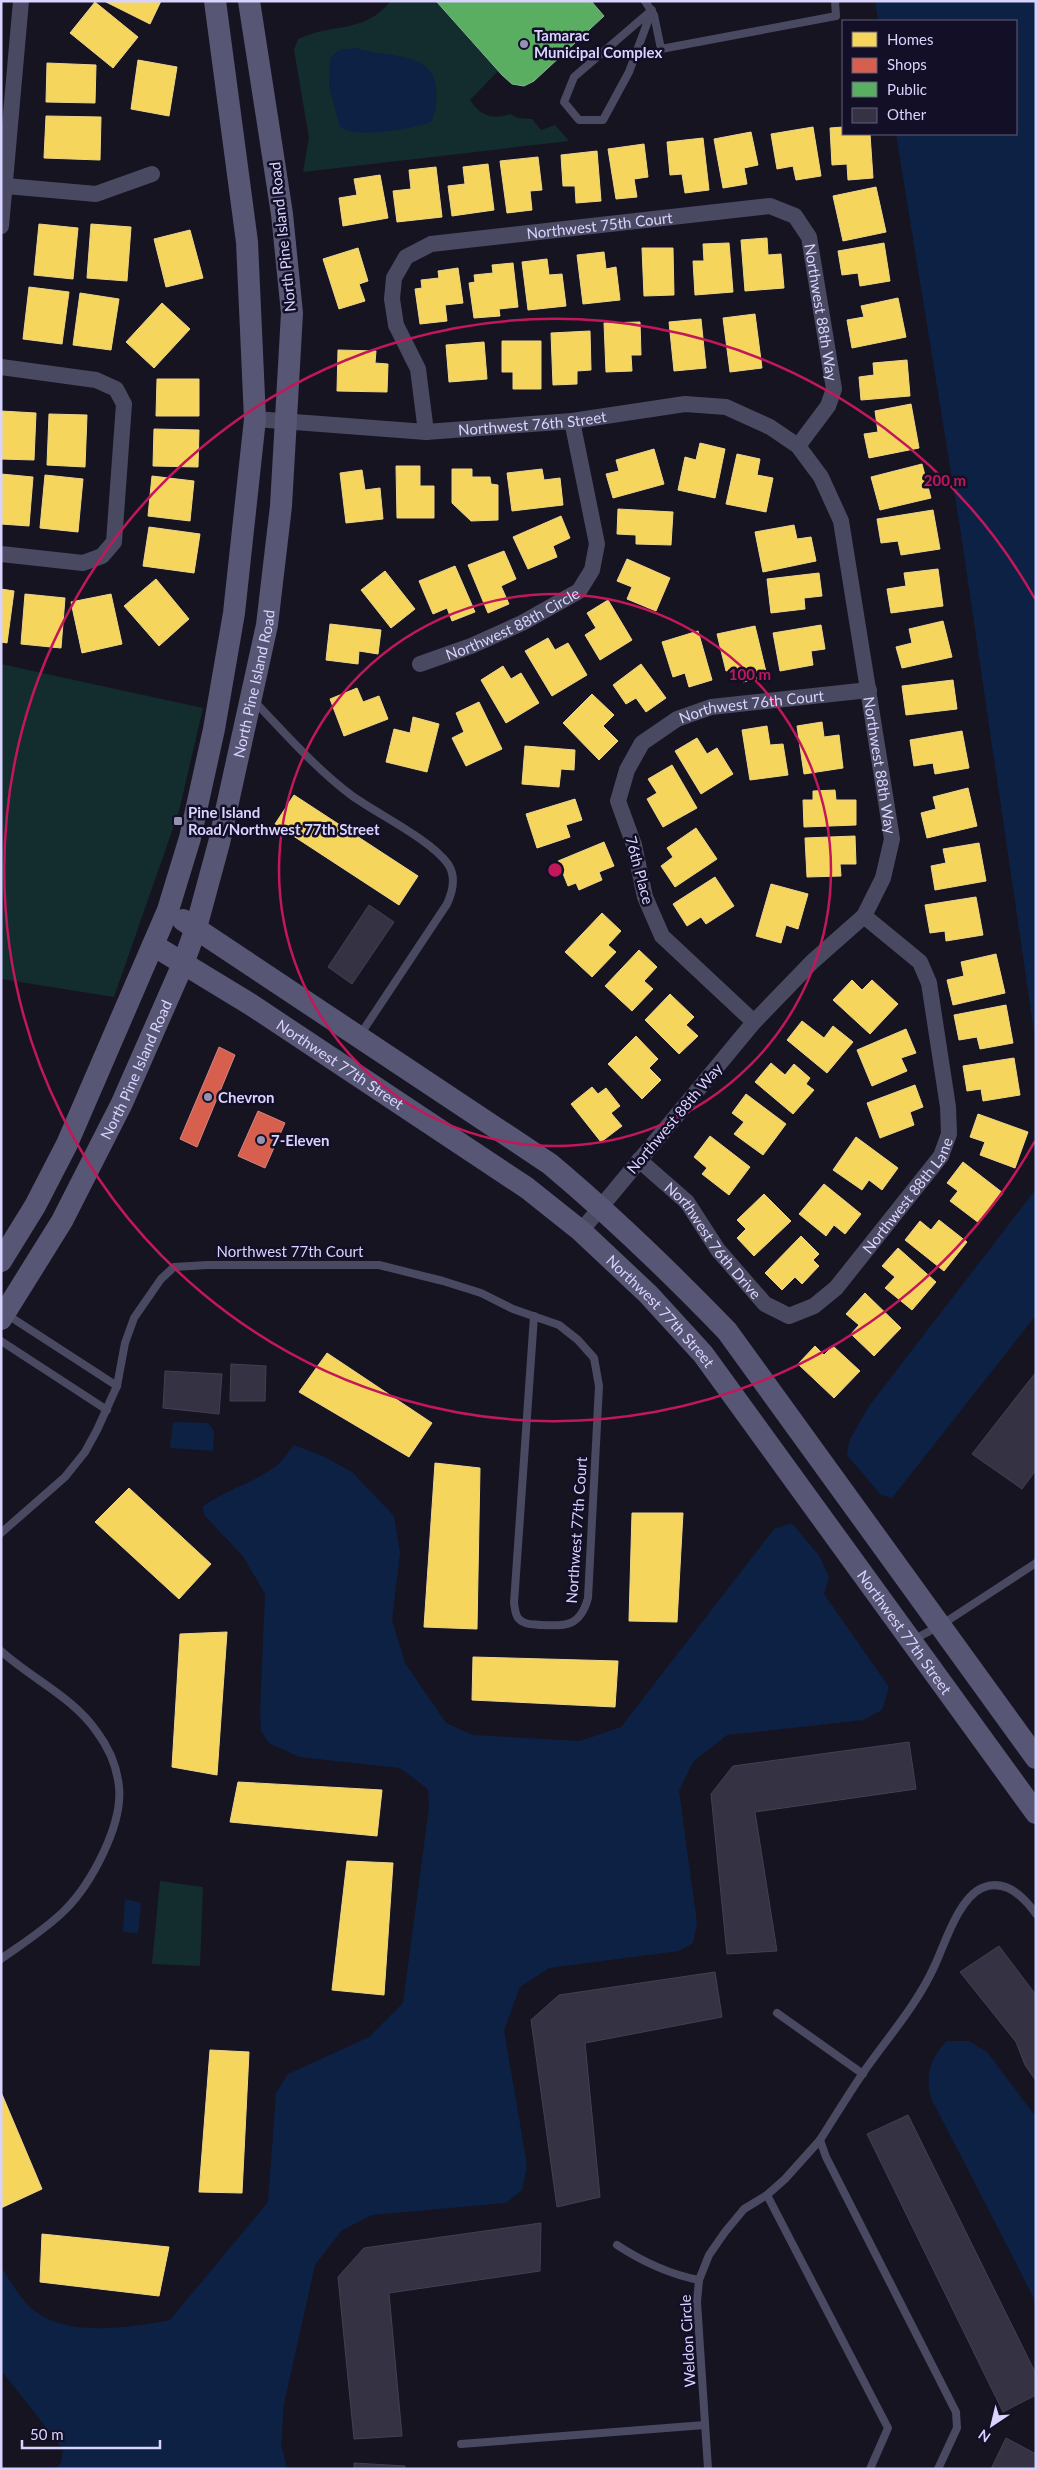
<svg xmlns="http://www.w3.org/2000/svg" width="1037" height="2470" viewBox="0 0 1037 2470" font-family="Lato,sans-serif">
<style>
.green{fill:#132c2d}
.water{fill:#0d2144}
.homes{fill:#f6d55c;stroke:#edd58d}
.shops{fill:#d6604d;stroke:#d78382}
.public{fill:#5aae61;stroke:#80b990}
.building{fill:#343243;stroke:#433f54}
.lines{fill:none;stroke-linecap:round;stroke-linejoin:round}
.lane{stroke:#4a4962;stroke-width:8}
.street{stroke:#4a4962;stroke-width:16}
.secondary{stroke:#575674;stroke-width:22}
.ring{fill:none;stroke:#c2185b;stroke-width:2.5}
.poi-dot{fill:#9591b1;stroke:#130f26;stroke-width:2}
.labels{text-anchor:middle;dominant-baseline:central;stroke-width:5;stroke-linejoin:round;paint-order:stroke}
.poi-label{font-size:15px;font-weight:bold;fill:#d9d4ff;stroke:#130f26;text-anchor:start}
.street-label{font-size:15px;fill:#d9d4ff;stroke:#130f26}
.centre{fill:#c2185b;stroke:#130f26;stroke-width:2.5}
.ring-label{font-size:15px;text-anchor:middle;font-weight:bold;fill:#c2185b;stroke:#130f26;stroke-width:5;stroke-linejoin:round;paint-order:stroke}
</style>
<rect width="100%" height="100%" fill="#161421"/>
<!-- green -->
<g class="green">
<path d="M391,1H436L498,71L470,100C481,116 492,120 510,114L518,118L532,119L541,130L555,125L569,141L303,172L309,138L294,50L298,39C334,22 362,35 391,1Z"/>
<path d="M1,664L203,708L179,811L114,997L1,979Z"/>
<path d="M160,1881L203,1887L200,1966L152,1964Z"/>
</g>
<!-- water -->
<g class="water">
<path d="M875,1H1036V1045L961,534L896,134H1016V21H878Z"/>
<path d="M356,48C384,58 434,50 436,88C437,102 437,110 431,122C412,129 356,139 340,127L329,86L330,59L339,50Z"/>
<path d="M1036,1189V1315L892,1498L881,1495L847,1455L849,1441L869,1406Z"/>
<path d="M173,1422L208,1423L214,1431L213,1451L170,1448Z"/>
<path d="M294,1445L325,1457L352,1472L394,1516L400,1553L392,1620L405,1663L446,1723L473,1735L580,1741L621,1727L774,1529L792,1523L820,1557L829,1577L824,1594L889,1687L882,1710L863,1720L727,1735L693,1762L679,1791L697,1923L693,1943L679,1951L549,1968L520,1987L504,2030L527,2165L522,2190L506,2203L372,2215L341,2231L315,2265L284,2404L281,2444L287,2469H56L61,2463L63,2449L1,2370V2267C10,2280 19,2297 31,2308C65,2338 128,2328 170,2320L268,2202L276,2093L288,2074L369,2037L403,2003L429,1807L428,1789L400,1768L299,1757L269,1743L261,1731L260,1713L265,1594L243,1556L204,1515L203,1506C226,1490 254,1483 276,1466C283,1461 289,1451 294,1445Z"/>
<path d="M125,1899L141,1903L138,1933L123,1932Z"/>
<path d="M946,2041H969L987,2052L1036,2117V2302L932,2100C924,2076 930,2060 946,2041Z"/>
</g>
<!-- homes -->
<g class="homes">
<path d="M104,1H161L150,24Z"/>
<path d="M95,2L138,37L113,68L70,33Z"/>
<path d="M138,60L177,67L169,116L131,109Z"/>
<path d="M47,63L96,65L95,103L46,102Z"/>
<path d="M46,116L101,117L100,160L44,158Z"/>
<path d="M813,127L821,176L796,180L793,166L777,169L771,134Z"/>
<path d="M843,127V134H870L873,178L848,180L847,164L832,165L830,128Z"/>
<path d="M751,132L758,165L744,168L747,184L723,188L714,139Z"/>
<path d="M703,138L709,190L685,193L682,174L670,175L667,142Z"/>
<path d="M644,144L648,177L634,179L637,197L616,199L608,149Z"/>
<path d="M597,151L601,201L576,203L575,186H563L561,155Z"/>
<path d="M538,157L542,190L530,191L532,210L507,213L500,161Z"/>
<path d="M488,164L494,210L452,216L448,186L465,184L463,167Z"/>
<path d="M436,167L442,217L397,222L393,191L411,189L409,170Z"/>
<path d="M380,175L388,218L343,226L339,198L357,195L354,179Z"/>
<path d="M876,187L886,232L843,241L833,196Z"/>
<path d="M39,224L78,228L73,279L34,275Z"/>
<path d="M91,224L131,227L127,281L87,278Z"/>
<path d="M190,230L203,278L166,287L154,239Z"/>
<path d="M767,238L768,255L781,254L784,288L745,291L741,240Z"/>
<path d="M729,243L733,292L695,295L693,261H704L703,244Z"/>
<path d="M884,243L890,281L860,286L858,273L842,275L838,251Z"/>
<path d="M358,248L368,281L359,284L365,301L339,309L323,259Z"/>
<path d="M642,248H673L674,295L644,296Z"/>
<path d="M604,252L606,269L616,267L620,300L583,304L577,255Z"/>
<path d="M547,259L549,275L562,274L566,306L528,310L522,262Z"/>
<path d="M513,263L518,307L499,309L500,316L474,318L469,283L475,282L474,275L493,273L492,265Z"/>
<path d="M458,268L463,303L445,305L447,321L420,324L415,289L422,288L421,280L439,278L438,271Z"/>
<path d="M29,287L69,292L62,344L23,339Z"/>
<path d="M80,293L119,299L111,350L73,345Z"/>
<path d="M898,298L906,337L852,348L847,320L864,317L861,306Z"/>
<path d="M162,303L190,329L154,368L126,342Z"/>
<path d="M755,314L762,368L730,372L723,318Z"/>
<path d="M701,319L706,368L674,371L669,322Z"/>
<path d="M640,322L641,355H631L632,371L606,372L604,323Z"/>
<path d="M590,331L591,370L577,371V384L553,385L551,333Z"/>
<path d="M502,341H541V389H513V372H502Z"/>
<path d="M484,342L487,379L449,382L446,345Z"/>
<path d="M338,350L376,351L375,363L388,364L387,392L337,391Z"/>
<path d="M907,360L910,396L861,400L859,377L874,375L873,363Z"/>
<path d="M157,379H199V416H156Z"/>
<path d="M911,404L919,448L869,458L864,434L878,432L875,411Z"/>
<path d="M1,411L36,413L34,460L1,459Z"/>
<path d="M49,414L87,415L85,467L47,465Z"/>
<path d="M154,429L199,430L198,467L153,466Z"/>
<path d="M700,443L725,449L715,498L678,490L685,457L696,460Z"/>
<path d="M654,449L664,484L613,498L606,474L619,471L616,460Z"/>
<path d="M737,454L760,459L757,475L773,478L766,512L726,504Z"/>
<path d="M922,464L931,498L880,510L871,477Z"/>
<path d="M396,466H420V486H434V518H397Z"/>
<path d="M452,469H472V477H490L491,484L498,485V520L471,521L452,503Z"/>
<path d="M542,469L544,480L560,478L563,505L512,511L507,473Z"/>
<path d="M362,470L365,490L380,488L383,519L346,523L340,473Z"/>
<path d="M1,474L33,477L29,526L1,524Z"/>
<path d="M45,475L83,479L78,532L40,528Z"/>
<path d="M152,476L194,481L190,521L148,516Z"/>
<path d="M618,509L673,512L671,545L636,544V535L617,534Z"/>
<path d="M933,510L940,549L901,555L898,541L881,543L877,519Z"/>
<path d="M561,516L570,538L553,546L557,557L528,569L513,537Z"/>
<path d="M794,525L797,539L811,537L816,561L763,572L755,532Z"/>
<path d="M149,527L200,534L194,573L143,566Z"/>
<path d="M504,551L516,579L501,586L509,604L488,613L468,565Z"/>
<path d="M627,559L670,578L656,611L627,599L632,587L617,581Z"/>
<path d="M455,566L475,612L452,621L447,608L433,614L419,581Z"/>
<path d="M938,569L943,606L891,613L887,589L906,586L904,573Z"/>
<path d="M385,571L415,609L391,628L361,590Z"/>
<path d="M819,573L822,596L804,598L805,609L771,613L767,579Z"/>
<path d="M156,579L189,619L159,646L124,606Z"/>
<path d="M1,589L14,591L7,643L1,642Z"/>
<path d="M25,594L65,598L61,648L21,644Z"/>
<path d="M111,594L122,644L82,653L71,602Z"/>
<path d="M608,600L632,640L600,660L585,635L596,628L587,613Z"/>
<path d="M943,621L952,657L902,668L896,647L912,643L909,629Z"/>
<path d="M330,624L381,630L378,654L359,651L358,664L326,660Z"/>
<path d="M821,625L825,649L811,651L813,665L780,671L773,633Z"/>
<path d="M755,626L767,676L743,682L739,668L726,671L717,634Z"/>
<path d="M698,631L712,680L689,687L685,673L673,677L662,642Z"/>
<path d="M548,638L555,650L568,643L587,675L552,696L525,651Z"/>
<path d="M641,664L666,698L646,712L636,698L626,704L613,685Z"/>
<path d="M503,666L511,679L521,673L539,703L506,723L481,680Z"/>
<path d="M953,680L957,709L906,715L902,686Z"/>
<path d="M357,688L363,702L379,696L388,719L344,736L330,699Z"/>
<path d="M592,694L614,715L603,726L618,741L599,760L563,723Z"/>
<path d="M479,702L502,749L466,766L452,738L464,732L456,713Z"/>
<path d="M413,717L439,724L427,772L386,762L394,729L410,733Z"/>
<path d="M822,722L824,737L839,735L843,768L804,774L797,726Z"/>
<path d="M767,726L770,745L783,744L788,775L750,780L742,730Z"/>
<path d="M962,731L969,768L935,774L933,763L914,766L910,740Z"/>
<path d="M697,738L707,754L717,748L733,774L701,794L675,751Z"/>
<path d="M525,746L575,750L574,770L561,769L559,787L522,784Z"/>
<path d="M672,765L697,808L663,827L647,799L657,793L648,779Z"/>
<path d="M968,788L977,826L927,838L921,813L936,809L933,797Z"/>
<path d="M835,790L836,800H856V825L804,827L803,800H813V791Z"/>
<path d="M294,795L418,876L399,905L275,824Z"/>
<path d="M575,799L582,820L566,825L570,837L537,848L526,814Z"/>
<path d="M696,828L717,859L675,887L661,866L673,857L667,848Z"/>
<path d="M855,836L856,864H840L841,876L807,877L805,838Z"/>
<path d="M604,842L614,866L599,872L602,880L579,890L576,883L568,886L558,861Z"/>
<path d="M979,843L986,881L935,890L931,866L946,863L943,849Z"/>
<path d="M715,877L734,906L706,924L701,917L687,926L673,904Z"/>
<path d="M771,884L808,894L798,929L786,925L781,943L756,936Z"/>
<path d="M976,897L983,935L946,941L945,931L930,933L925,905Z"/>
<path d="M602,913L621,931L608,945L616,952L592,977L565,952Z"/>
<path d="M639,950L657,967L644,981L653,989L632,1011L605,986Z"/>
<path d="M996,954L1005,993L953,1005L947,980L964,976L961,962Z"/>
<path d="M852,980L862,990L872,980L898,1004L870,1034L833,1000Z"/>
<path d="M670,994L694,1017L686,1025L698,1036L679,1054L645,1020Z"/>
<path d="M1006,1005L1013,1043L980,1049L977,1037L959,1040L954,1015Z"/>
<path d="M802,1021L824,1038L833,1026L853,1042L827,1073L787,1040Z"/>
<path d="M906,1029L916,1053L901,1058L907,1071L872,1086L857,1050Z"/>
<path d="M636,1036L658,1059L649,1068L661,1080L642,1099L608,1064Z"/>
<path d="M1014,1058L1020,1095L983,1101L981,1089L967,1091L963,1066Z"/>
<path d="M771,1063L785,1075L794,1064L810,1078L806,1084L814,1090L793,1114L755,1082Z"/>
<path d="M915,1085L923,1107L910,1112L914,1125L880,1138L867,1103Z"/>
<path d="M592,1087L598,1094L606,1088L620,1106L611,1113L622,1126L601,1142L571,1104Z"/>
<path d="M746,1094L786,1124L763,1155L734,1134L744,1122L732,1113Z"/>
<path d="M978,1114L1028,1132L1015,1168L980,1155L985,1142L970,1137Z"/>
<path d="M710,1136L750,1167L729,1195L702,1174L707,1168L694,1157Z"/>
<path d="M856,1137L898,1168L882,1190L869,1180L862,1190L833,1170Z"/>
<path d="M963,1162L1003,1193L979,1223L950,1201L958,1191L947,1183Z"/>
<path d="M824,1184L861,1214L845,1234L834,1225L826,1236L799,1214Z"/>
<path d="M764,1194L791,1221L754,1256L737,1238L746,1229L737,1220Z"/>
<path d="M939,1220L967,1242L944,1271L905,1240L920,1221L931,1230Z"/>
<path d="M801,1236L819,1254L813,1260L819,1266L802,1284L795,1277L782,1290L765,1273Z"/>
<path d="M898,1248L936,1282L912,1310L885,1288L895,1277L882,1266Z"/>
<path d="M865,1293L901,1328L874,1356L851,1334L859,1325L846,1314Z"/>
<path d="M815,1346L824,1355L833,1346L860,1371L834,1398L798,1364Z"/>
<path d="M327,1353L432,1423L409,1457L299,1392Z"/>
<path d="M435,1463L480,1468L477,1629L424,1627Z"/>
<path d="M129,1488L211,1564L179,1599L95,1522Z"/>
<path d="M632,1513H683L677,1622L629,1621Z"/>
<path d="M227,1632L217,1775L172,1767L180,1634Z"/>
<path d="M473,1657L618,1661L615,1707L472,1700Z"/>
<path d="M238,1782L382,1790L377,1836L230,1822Z"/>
<path d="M347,1861L393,1863L384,1995L332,1990Z"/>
<path d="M210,2050L249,2052L242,2193L199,2192Z"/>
<path d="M1,2092L42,2189L1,2208Z"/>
<path d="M42,2234L169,2247L159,2296L40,2282Z"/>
</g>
<!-- shops -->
<g class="shops">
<path d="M219,1047L235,1055L197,1147L180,1139Z"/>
<path d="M258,1111L285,1123L265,1168L238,1156Z"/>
</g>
<!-- public -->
<path class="public" d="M436,1H591L604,16L534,81L524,86L512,84L502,75Z"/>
<!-- building -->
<g class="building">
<path d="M369,905L394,922L352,984L328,967Z"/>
<path d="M231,1364L266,1366L265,1401H230Z"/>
<path d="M165,1371L222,1374L219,1414L163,1408Z"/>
<path d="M1036,1372V1470L1022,1489L972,1454Z"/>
<path d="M909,1742L916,1789L755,1812L777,1951L727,1954L711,1794L733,1766Z"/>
<path d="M999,1946L1036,1995V2081L1025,2065L1016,2042L960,1972Z"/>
<path d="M715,1972L722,2017L585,2043L600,2197L557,2207L531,2020L559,1995Z"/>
<path d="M908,2115L1036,2374V2395L1003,2412L867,2134Z"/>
<path d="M541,2223L540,2271L389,2293L402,2436L354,2439L338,2277L364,2248Z"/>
<path d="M1006,2438L1036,2454V2469H991Z"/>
<path d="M354,2463L405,2466V2469H354Z"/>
</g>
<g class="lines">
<!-- lane -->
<g class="lane">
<path d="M645,1L654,15L661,49L836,16L835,1"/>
<path d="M652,10L629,72L603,120H579L564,102L574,77Z"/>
<path d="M254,701C285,733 315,768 351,795C377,814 430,839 448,864C456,876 453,891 447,904L360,1035"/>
<path d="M6,1314L117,1386"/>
<path d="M1,1341L107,1410"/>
<path d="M1,1533L65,1477L85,1452L97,1430L117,1386L125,1343L134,1318L161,1279L174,1267L207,1265H379L443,1281L481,1293L513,1309L559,1325L578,1340L594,1358L599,1386L588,1598C580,1627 566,1626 540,1625C532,1624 524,1625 518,1618C515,1614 515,1608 514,1603L534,1316"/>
<path d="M913,1640L941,1625L1036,1563"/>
<path d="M1,1651C32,1679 73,1697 97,1732C109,1748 117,1767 119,1787C123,1825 91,1884 65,1910C46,1929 22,1944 1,1959"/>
<path d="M777,2013L863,2074"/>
<path d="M767,2195L888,2428L870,2469"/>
<path d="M617,2245C643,2262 668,2274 699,2280"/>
<path d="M461,2444L705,2425"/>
<path d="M708,2469L697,2302L699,2280L709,2255L725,2232L744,2209L767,2195L785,2179L820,2140"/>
<path d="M938,2469L957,2428L956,2412L826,2157L820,2140C834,2118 848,2095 863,2073C888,2037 917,2005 935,1965C945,1943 959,1898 982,1888C1005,1878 1024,1897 1036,1914"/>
</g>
<!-- street -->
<g class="street">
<path d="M6,186L96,194L152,174"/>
<path d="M1,226L21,1"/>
<path d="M1,367L96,380L116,389L124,404L114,542L102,556L83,563L1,554"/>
<path id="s1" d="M255,419L426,432L572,421L685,404L726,407L770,427L798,446"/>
<path id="s2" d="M426,432L418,369L396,325L392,299L394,278L406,257L431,244L770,206L795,216L809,237L834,389L828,406L798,446L821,477L841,521L892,839L883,878L864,916L812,962L754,1022L581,1231"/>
<path id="s3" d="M420,664L471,646L522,623L579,591L592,570L597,544L572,421"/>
<path id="s4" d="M754,1022L662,936L645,897L634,845L618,801L627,770L642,743L677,719L711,707L869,690"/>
<path id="s5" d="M639,1160L687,1202L718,1250L765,1304L789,1316L814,1306L836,1288L941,1156L949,1134L948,1107L929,983L920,962L864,916"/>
</g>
<!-- secondary -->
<g class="secondary">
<path d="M183,920L550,1164C612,1216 670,1272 727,1331L1036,1758"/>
<path id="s6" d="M153,945L250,1004L527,1188L581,1231L648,1294L703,1354L1036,1813"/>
<path d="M1,1261L35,1206L67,1144L168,910L190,838L214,729L234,613L255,419L247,242L215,1"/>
<path id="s7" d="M1,1319L62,1221L122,1103L183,964L196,928L219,843L267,625L281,506L292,313L282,214L249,1"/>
</g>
</g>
<!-- distance rings -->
<g class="ring">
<circle cx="555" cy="870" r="276"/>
<path d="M1035 1141A551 551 0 1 1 1035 599"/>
</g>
<!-- markers -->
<g class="poi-dot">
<circle cx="524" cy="44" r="5"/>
<rect x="173" y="816" width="10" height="10" rx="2.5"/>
<circle cx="208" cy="1097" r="5"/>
<circle cx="261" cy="1140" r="5"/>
</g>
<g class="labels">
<!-- poi labels -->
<g class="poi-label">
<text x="534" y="35">Tamarac<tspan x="534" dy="17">Municipal Complex</tspan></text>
<text x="188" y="812">Pine Island<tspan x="188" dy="17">Road/Northwest 77th Street</tspan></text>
<text x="218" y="1097">Chevron</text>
<text x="271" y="1140">7-Eleven</text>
</g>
<!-- street labels -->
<g class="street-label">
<text stroke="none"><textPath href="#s2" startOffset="382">Northwest 75th Court</textPath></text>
<text transform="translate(282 237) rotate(-96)">North Pine Island Road</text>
<text stroke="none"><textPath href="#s2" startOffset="682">Northwest 88th Way</textPath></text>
<text stroke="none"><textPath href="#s1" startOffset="278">Northwest 76th Street</textPath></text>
<text stroke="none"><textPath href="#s3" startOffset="101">Northwest 88th Circle</textPath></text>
<text stroke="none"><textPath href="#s7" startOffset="689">North Pine Island Road</textPath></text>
<text stroke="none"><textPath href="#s4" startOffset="450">Northwest 76th Court</textPath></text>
<text stroke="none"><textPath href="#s2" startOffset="1162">Northwest 88th Way</textPath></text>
<text transform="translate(640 870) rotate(75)">76th Place</text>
<text stroke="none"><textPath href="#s6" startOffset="222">Northwest 77th Street</textPath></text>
<text stroke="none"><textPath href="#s7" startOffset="284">North Pine Island Road</textPath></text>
<text transform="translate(674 1118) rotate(-50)">Northwest 88th Way</text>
<text stroke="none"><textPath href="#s5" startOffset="392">Northwest 88th Lane</textPath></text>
<text stroke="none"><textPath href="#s5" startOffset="110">Northwest 76th Drive</textPath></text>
<text x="290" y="1251">Northwest 77th Court</text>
<text stroke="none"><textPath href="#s6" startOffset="628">Northwest 77th Street</textPath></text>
<text transform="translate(576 1530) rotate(-86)">Northwest 77th Court</text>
<text stroke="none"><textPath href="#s6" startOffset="1032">Northwest 77th Street</textPath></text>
<text transform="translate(687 2341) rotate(-93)">Weldon Circle</text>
</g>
</g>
<circle cx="555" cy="870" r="8" class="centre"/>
<g class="ring-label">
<text x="945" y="486">200 m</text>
<text x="750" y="680">100 m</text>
</g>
<!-- border -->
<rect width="1037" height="2470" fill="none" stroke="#d9d4ff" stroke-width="5"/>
<!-- legend -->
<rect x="842" y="20" width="175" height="115" fill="#130f26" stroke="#625e7d"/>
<rect x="852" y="32" width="25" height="15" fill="#f6d55c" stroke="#625e7d"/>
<text x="887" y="45" font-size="15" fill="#d9d4ff">Homes</text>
<rect x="852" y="58" width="25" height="15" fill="#d6604d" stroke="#625e7d"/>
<text x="887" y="70" font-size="15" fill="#d9d4ff">Shops</text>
<rect x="852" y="82" width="25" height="15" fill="#5aae61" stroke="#625e7d"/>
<text x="887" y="95" font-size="15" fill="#d9d4ff">Public</text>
<rect x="852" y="108" width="25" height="15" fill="#343243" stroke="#625e7d"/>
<text x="887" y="120" font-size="15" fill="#d9d4ff">Other</text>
<!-- north arrow -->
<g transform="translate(992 2425) rotate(215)" stroke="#130f26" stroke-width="4" paint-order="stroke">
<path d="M0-4L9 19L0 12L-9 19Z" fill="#d9d4ff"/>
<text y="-8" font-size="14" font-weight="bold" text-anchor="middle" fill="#d9d4ff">N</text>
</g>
<!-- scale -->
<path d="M22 2440v8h138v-8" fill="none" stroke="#d9d4ff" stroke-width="2.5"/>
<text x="30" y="2440" font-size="15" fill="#d9d4ff" stroke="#130f26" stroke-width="4" paint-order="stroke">50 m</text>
</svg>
